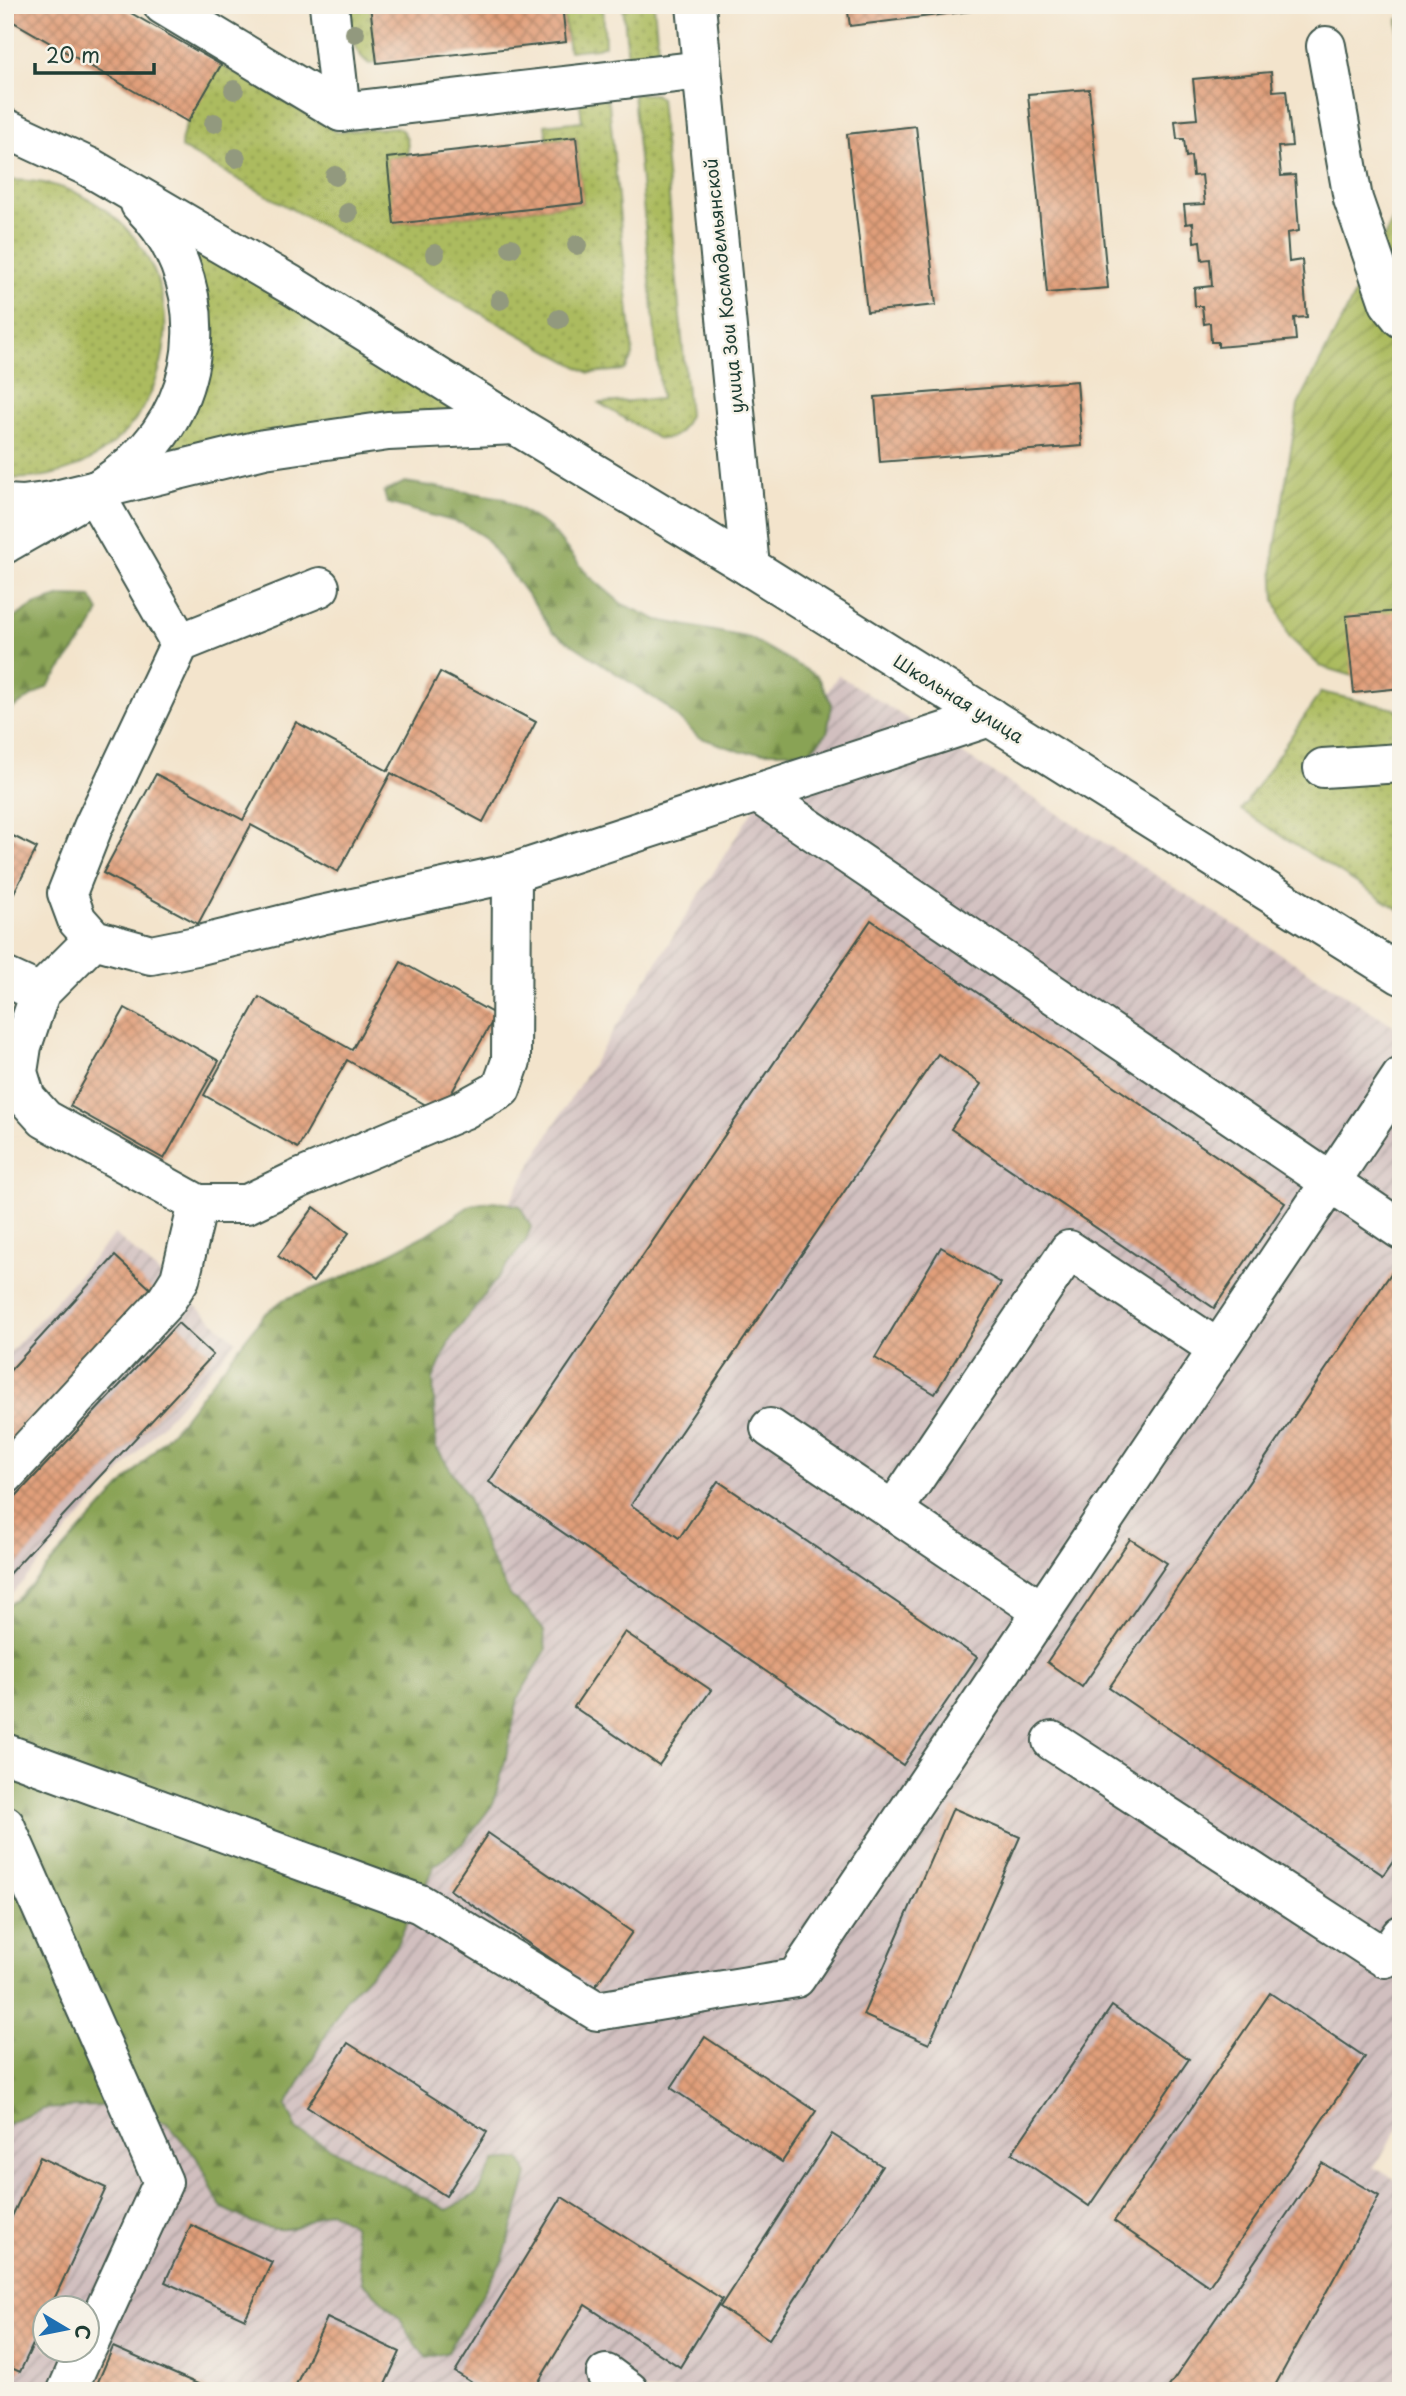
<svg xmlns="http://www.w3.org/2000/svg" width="1406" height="2396" viewBox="0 0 1406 2396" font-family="'Playpen Sans',sans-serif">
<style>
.industrial{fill:url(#industrial-furrows);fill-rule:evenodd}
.grass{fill:url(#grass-dots);stroke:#667c49;stroke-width:2}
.forest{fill:url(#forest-firs);stroke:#547044;stroke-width:2}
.garden{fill:url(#garden-furrows);stroke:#667c49;stroke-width:2}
.building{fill:url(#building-cross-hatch)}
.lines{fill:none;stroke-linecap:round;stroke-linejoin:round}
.minor-casing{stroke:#3f564b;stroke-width:42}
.major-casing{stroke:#3f564b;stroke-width:42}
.minor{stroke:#fff;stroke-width:38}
.major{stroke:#fff;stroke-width:38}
.tree{fill:#92997e}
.labels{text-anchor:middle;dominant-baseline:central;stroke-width:5;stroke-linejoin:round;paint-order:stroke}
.street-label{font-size:18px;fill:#1f3d34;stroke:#f7f3e8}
</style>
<defs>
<pattern id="industrial-furrows" width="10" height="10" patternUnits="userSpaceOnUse" patternTransform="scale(1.75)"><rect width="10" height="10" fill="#d1bfbf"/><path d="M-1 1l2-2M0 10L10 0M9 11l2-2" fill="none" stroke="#a99c9c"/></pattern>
<pattern id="grass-dots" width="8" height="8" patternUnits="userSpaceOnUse" patternTransform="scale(1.75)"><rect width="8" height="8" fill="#acbb5e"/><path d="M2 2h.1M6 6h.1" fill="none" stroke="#8b994e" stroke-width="1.8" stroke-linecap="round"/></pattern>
<pattern id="forest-firs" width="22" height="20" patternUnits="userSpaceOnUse" patternTransform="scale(1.75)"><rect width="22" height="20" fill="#89a355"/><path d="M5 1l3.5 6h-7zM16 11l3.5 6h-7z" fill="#6f8647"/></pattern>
<pattern id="garden-furrows" width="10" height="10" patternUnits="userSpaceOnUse" patternTransform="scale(1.75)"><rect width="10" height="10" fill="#acbb5e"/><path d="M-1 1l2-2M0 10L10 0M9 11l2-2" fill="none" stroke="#8b994e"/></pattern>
<pattern id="building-cross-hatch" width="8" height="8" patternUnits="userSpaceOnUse" patternTransform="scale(1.75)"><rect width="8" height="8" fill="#e19f7a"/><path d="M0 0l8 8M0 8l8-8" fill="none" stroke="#b68365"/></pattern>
</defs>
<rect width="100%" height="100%" fill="#f7f3e8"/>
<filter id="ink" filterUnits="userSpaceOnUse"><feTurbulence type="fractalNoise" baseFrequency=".0143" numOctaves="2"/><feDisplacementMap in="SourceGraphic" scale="14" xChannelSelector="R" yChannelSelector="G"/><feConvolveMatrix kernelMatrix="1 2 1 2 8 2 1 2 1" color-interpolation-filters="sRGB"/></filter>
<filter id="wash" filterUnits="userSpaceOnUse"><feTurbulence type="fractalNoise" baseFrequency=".00686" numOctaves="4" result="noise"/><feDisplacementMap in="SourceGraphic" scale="28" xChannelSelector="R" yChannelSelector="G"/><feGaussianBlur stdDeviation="1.57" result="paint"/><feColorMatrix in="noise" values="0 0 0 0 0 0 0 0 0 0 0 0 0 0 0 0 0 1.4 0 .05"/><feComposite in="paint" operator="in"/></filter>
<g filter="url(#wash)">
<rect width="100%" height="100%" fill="#f3e4cc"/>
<!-- industrial -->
<g class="industrial">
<path d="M838,675L1401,1030V2124L1374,2167L1401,2183V2391H5V2074L553,1127ZM46,2308H88V2350H46Z"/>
<path d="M115,1234L236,1341L5,1602V1358Z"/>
</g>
<!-- grass -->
<g class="grass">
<path d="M347,5H370L377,63L369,64C349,48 350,29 347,5Z"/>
<path d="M562,5H603L605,45L598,48L569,51Z"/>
<path d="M623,5H654L658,48L652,56L628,59Z"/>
<path d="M221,65L337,132L396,127C408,132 408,142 408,155L387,158L395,224L583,203L576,137L547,140L545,125L582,121L579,96L606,98L609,104L633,355L625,370L589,373L181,148C180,124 208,86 221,65Z"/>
<path d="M633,94H655L660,98L689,415C682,430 676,442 657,438L599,403L661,399Z"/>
<path d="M5,181C37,178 70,187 97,204C226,289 159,489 5,478Z"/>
<path d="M181,235L468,411L152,463L179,427Z"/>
<path d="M1321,692L1400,710L1401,712V911L1241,810Z"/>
</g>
<!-- forest -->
<g class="forest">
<path d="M405,482L503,498L550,528L588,575L622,604L658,620L750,638L817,676L832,704L827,733L809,752H742L698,737L666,706L552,631L539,610L484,537L463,524L387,503L384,492Z"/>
<path d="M62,596L91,597L99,611L90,630L48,686L5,713V624L34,605Z"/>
<path d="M494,1201L520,1206L531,1227L525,1242L450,1340L433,1379L436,1447L467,1496L488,1553L511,1597L530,1612L544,1631L546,1650L518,1698L505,1762L493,1804L464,1842L434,1866L395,1948L347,1997L286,2106L298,2131L447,2210L476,2194L495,2161L520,2159L528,2175L503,2259L448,2352L427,2358L415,2344L400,2318L363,2282L353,2225L330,2211C318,2214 311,2220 300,2225C272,2238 244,2218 220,2206L199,2160L167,2123L114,2105L43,2109L5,2125V1606L17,1600L182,1420L264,1315L283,1300L344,1277L429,1233L471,1205Z"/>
</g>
<!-- garden -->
<path class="garden" d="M1398,19H1401V680L1363,679L1320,666L1289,637L1275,600L1273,562L1298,405L1401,204Z"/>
<g id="blocks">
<!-- building -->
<g class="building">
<path d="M11,5H117L221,65L188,122L5,17Z"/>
<path d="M370,5H562L566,42L377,63Z"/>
<path d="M847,5H1003V7L850,26Z"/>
<path d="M1271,72L1273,91L1286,90L1292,146L1278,147L1281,176L1295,175L1299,231L1287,233L1289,262L1302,260L1307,317L1294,318L1296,340L1218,347V342H1211L1210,323L1204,324L1202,306H1195L1194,288L1212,286L1210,259L1202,260L1200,241L1194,242L1193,223L1186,224L1184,205L1205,204L1202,175L1193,176L1191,156L1186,157L1184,139H1177L1175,121L1197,119L1193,79Z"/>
<path d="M1089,89L1108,288L1047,293L1028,94Z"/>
<path d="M916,126L936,305L867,312L847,134Z"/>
<path d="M576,137L583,203L394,224L387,158Z"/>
<path d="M1077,381L1082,446L880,462L875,397Z"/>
<path d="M1397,611L1401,639V688L1354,693L1346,616Z"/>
<path d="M440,672L536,722L483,822L391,773L338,872L251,825L198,924L103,873L156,774L243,820L296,722L388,771Z"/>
<path d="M5,832L37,848L5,910Z"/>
<path d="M871,920L1285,1203L1214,1308L951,1129L981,1084L938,1054L631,1505L679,1538L718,1481L977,1657L903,1765L489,1482Z"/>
<path d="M401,962L496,1015L440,1113L347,1060L298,1148L204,1095L259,997L352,1050Z"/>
<path d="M125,1008L219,1061L164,1159L70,1106Z"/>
<path d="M314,1207L349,1233L313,1282L278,1256Z"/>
<path d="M941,1247L1001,1283L935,1394L875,1358Z"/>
<path d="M115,1256L153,1291L5,1452V1376Z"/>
<path d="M1392,1272L1401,1278V1849L1383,1875L1109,1688Z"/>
<path d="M178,1323L213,1355L5,1578V1508Z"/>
<path d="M1130,1539L1167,1563L1082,1687L1047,1662Z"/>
<path d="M625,1632L711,1690L659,1765L574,1707Z"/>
<path d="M953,1808L1020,1837L929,2044L863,2015Z"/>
<path d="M488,1833L632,1932L594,1988L450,1890Z"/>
<path d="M1270,1993L1365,2057L1209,2286L1114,2221Z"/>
<path d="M1112,2006L1189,2059L1089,2206L1012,2153Z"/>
<path d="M705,2037L816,2111L782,2162L671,2088Z"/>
<path d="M348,2043L487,2132L446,2196L307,2107Z"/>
<path d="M832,2134L882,2166L769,2339L720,2307Z"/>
<path d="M40,2157L106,2188L50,2308H46V2317L20,2372L5,2365V2231Z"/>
<path d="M1322,2163L1379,2196L1272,2391H1166Z"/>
<path d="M562,2197L722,2299L680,2367L585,2305L533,2391H485L455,2372Z"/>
<path d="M191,2225L272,2262L245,2319L165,2282Z"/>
<path d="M327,2318L400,2352L382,2391H293Z"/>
<path d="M113,2347L214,2391H94Z"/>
</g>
</g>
</g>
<g filter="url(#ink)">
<use href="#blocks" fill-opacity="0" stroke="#3f564b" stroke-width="2"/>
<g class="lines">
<!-- minor casing -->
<g class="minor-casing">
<g id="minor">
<path d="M163,5L341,112L702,70"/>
<path d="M329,5L341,112"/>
<path d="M696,5L750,567"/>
<path d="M1326,46L1353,199L1389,303L1401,318"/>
<path d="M93,491L180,643"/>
<path d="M320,587L180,643L93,827L67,893L77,920L94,939L151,955L196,946L321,915L512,873L990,717"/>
<path d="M1323,768L1401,763"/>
<path d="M757,793L1401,1230"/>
<path d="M94,939L40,993L22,1046L18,1072L26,1098L45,1119L198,1204H247L299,1179L463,1110L501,1089L511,1061L512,873"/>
<path d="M5,977L40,993"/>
<path d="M770,1428L1042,1611"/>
<path d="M5,1475L166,1301L180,1279L198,1204"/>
<path d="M893,1511L1069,1250L1218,1349"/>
<path d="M1052,1741L1385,1958L1401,1935"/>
<path d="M5,1753L420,1904L597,2011L796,1978L1401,1077"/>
<path d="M5,1825L163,2182L88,2346"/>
<path d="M606,2374L629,2391"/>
<path d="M67,2391L85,2350"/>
</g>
</g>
<!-- major casing -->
<g class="major-casing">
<g id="major">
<path d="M5,128L89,167L291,285L515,425L750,567L1401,975"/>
<path d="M5,504L23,505L52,501L264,449L388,431L515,425"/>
<path d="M5,544C45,520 102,492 135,461C210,394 211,274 140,204"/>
</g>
</g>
<!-- minor -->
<use href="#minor" class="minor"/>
<!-- major -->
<use href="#major" class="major"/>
</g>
<!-- trees -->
<g class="tree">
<circle cx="355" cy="33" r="10"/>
<circle cx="234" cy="90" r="10"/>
<circle cx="214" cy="123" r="10"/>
<circle cx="236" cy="158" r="10"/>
<circle cx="335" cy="176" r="10"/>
<circle cx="348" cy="213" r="10"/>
<circle cx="577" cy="245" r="10"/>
<circle cx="511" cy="248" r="10"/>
<circle cx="435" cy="254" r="10"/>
<circle cx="500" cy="300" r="10"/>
<circle cx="559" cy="319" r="10"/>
</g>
</g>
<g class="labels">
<!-- street labels -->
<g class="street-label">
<text transform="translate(723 286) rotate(-96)">улица Зои Космодемьянской</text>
<text transform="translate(959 698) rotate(32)">Школьная улица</text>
</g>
</g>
<!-- margin -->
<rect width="1406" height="2396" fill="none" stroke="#f7f3e8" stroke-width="28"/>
<!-- north arrow -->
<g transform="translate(66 2329) rotate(100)"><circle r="33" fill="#f7f3e8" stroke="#a1aaa0" stroke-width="2"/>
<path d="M0-5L12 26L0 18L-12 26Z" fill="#1f6fb2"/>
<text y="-10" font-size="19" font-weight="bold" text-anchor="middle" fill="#1f3d34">С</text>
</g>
<!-- scale -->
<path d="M35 63v10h119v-10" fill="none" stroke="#1f3d34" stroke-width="3.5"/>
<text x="46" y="63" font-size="21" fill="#1f3d34" stroke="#f7f3e8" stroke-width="5" paint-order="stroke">20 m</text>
</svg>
